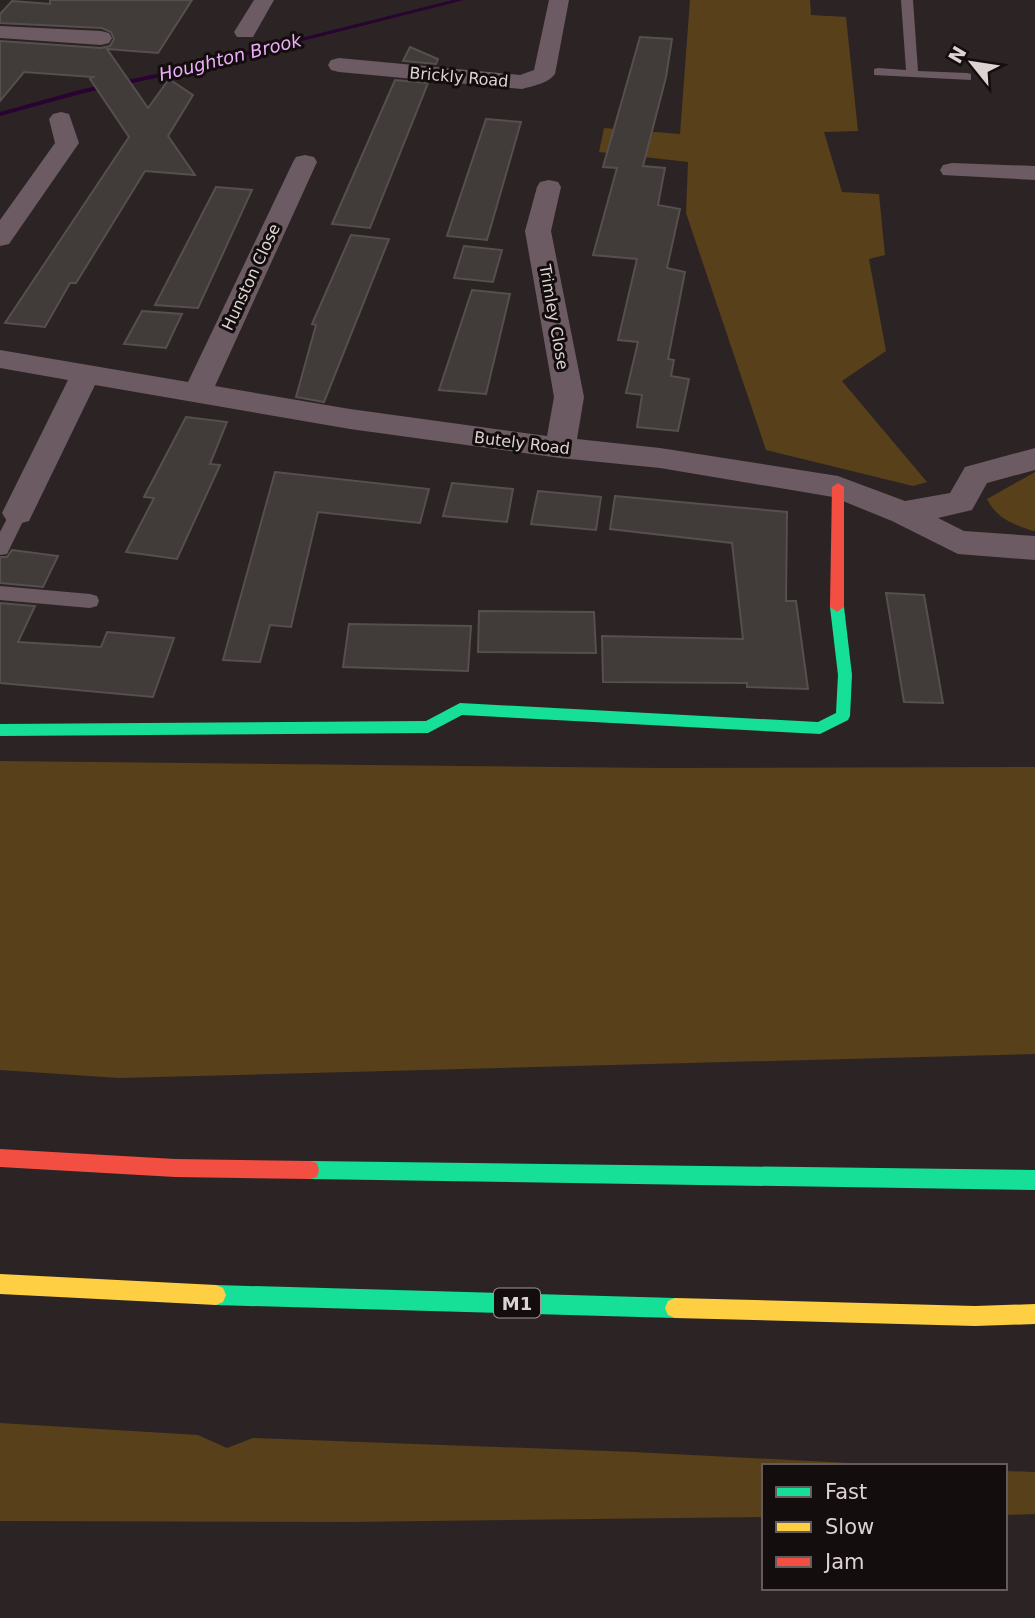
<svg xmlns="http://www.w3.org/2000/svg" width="1035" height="1618" viewBox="0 0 1035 1618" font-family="'DejaVu Sans',sans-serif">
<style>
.green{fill:#57401a}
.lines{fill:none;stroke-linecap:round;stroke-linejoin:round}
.stream{fill:#290331;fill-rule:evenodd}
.building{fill:#413b3a;stroke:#554f4d;stroke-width:2}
.lane{fill:#6d5b63;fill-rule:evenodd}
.street{fill:#6d5b63;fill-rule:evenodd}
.fast{fill:#16e098;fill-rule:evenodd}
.slow{fill:#ffcf43;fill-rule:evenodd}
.jam{fill:#f24e42;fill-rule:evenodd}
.labels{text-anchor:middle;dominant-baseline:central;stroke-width:6;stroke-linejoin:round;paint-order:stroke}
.far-street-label{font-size:16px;fill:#ddd3d3;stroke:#130d0d}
.far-water-label{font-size:18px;font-style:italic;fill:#edadfb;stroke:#130d0d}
.shield{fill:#130d0d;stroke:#a09898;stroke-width:2}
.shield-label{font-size:18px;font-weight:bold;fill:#ddd3d3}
</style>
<rect width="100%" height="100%" fill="#2c2424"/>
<!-- green -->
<g class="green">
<path d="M690,0H810L811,15L846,17L858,131L824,132L842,192L879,194L885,255L869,259L886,351L842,381L927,482L913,486L766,450L686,213L688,162L599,152L604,128L680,134Z"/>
<path d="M1035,472V531H1033C1013,524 997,519 987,499Z"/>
<path d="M0,761L661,768L1035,767V1054L119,1078L0,1070Z"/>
<path d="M0,1423L198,1435L227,1448L253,1438L634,1452L908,1466H764V1517L348,1522L0,1521Z"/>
<path d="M1005,1471L1035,1472V1514L1005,1515Z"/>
</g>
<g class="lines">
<!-- stream -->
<path class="stream" d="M453,0H464L161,77L84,93L0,116V112L83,89L161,73Z"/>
</g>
<!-- building -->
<g class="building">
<path d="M50,0H192L158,53L107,49L148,108L169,79L193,95L168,136L195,175L145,171L76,283H70L45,327L5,323L129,137L90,79L93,77L24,72L0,101V41L101,48L110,46L114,39L111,32L102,28L0,23V14L12,1L50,4Z"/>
<path d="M640,37L672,39L666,77L643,166L665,168L658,205L680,209L667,268L685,272L668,359L674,360L671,376L689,379L678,431L637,427L642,395L626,393L638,342L618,340L637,259L593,255L617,168L603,167Z"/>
<path d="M410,47L438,59L436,64L403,61Z"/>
<path d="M395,80L428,83L370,228L332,224Z"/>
<path d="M486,119L521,122L487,240L447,236Z"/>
<path d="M216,187L252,190L198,308L155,305Z"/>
<path d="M351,235L389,239L324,402L296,397L316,325L312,324Z"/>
<path d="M464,246L502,250L493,282L454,278Z"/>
<path d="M472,290L510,294L486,394L439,390Z"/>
<path d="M142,311L182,314L166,348L124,344Z"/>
<path d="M186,417L227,422L210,464L220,465L177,559L126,552L154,498L144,497Z"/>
<path d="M275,472L429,489L420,523L318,512L291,627L270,625L260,662L223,660Z"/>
<path d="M452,483L513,489L507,522L443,516Z"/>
<path d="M538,491L601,497L596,530L531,524Z"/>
<path d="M615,496L787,512L786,601H796L808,689L747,687V683L603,682L602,636L743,639L732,543L610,529Z"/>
<path d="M12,550L58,556L43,587L0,583V557H7Z"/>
<path d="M886,593L924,595L943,703L904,702Z"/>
<path d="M0,603L35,606L18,642L101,647L107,632L174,638L153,697L0,683Z"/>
<path d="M479,611L594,612L596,653L478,652Z"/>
<path d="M349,624L471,626L468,671L343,667Z"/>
</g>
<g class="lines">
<!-- lane -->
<g class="lane">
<path d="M901,0H913L918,71L967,73L971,74V80L874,75V69L878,68L906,70Z"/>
<path d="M18,507L27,513L7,554L0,555V532L12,509Z"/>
<path d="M0,586L90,594L97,596L99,601L97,606L90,608L0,600Z"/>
</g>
<!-- street -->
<g class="street">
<path d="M254,0H274L253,37H237L234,32Z"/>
<path d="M549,0H569L555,74C549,83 533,86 522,89L339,72L331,70L328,65L331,60L339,58L520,75L534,70Z"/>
<path d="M0,26L101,31L109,33L112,38L109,43L101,45L0,38Z"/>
<path d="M61,112L69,114L79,143L9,244L0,246V220L55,143L49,119L53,114Z"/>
<path d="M305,155L314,157L317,162L215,386L350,409L547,436L554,397L525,231L537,187L540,182L549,180L558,182L561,187L551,231L584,397L577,439L660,448L838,476L905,501L950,493L965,467L1035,448V470L987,483L972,510L938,518L964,531L1035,536V560L958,554L892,521L833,497L660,468L560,458L350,429L95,385L29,521L18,524L7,521L2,513L68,380L0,368V350L188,382L293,162L296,157Z"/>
<path d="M952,163L1035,166V180L943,175L940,170L943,165Z"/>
</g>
<!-- fast -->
<g class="fast">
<path d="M837,602L844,607L852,675L850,716L848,720L820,734L462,715L428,733L0,736V724L426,721L460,703L818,722L836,713L838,675L830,607Z"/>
<path d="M310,1161L1035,1170V1190L310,1179L303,1177L301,1170L303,1163Z"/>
<path d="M216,1285L675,1298L682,1301L685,1308L682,1315L675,1318L216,1305L209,1302L206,1295L209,1288Z"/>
</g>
<!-- slow -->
<g class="slow">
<path d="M0,1274L216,1285L223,1288L226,1295L223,1302L216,1305L0,1294Z"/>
<path d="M675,1298L975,1306L1035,1304V1324L975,1326L675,1318L668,1315L665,1308L668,1301Z"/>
</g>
<!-- jam -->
<g class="jam">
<path d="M838,483L844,487V607L837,612L830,607L832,487Z"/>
<path d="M0,1149L175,1159L310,1161L317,1163L319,1170L317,1177L310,1179L175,1177L0,1167Z"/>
</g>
</g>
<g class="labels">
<!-- far-street labels -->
<g class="far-street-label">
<text transform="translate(459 77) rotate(5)">Brickly Road</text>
<text transform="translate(251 277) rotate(-65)">Hunston Close</text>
<text transform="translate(554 317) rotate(80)">Trimley Close</text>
<text transform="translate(522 443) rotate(7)">Butely Road</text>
</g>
<!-- far-water labels -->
<g class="far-water-label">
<text transform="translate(230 57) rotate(-14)">Houghton Brook</text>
</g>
<!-- shield labels -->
<rect class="shield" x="494" y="1288.5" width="46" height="29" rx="5"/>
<g class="shield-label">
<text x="517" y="1303">M1</text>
</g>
</g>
<!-- legend -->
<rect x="762" y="1464" width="245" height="126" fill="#130d0d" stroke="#645c5c" stroke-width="2"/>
<rect x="776" y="1487" width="35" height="10" fill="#16e098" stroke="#645c5c" stroke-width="2"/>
<text x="825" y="1499" font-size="21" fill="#ddd3d3">Fast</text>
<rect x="776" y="1522" width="35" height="10" fill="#ffcf43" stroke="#645c5c" stroke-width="2"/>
<text x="825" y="1534" font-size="21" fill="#ddd3d3">Slow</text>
<rect x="776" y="1557" width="35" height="10" fill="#f24e42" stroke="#645c5c" stroke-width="2"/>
<text x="825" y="1569" font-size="21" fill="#ddd3d3">Jam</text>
<!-- north arrow -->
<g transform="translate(972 63) rotate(300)" stroke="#130d0d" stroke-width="5" paint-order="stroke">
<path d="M0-5L12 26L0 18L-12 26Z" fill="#ddd3d3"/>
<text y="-10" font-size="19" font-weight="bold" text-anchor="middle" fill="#ddd3d3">N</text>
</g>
</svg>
